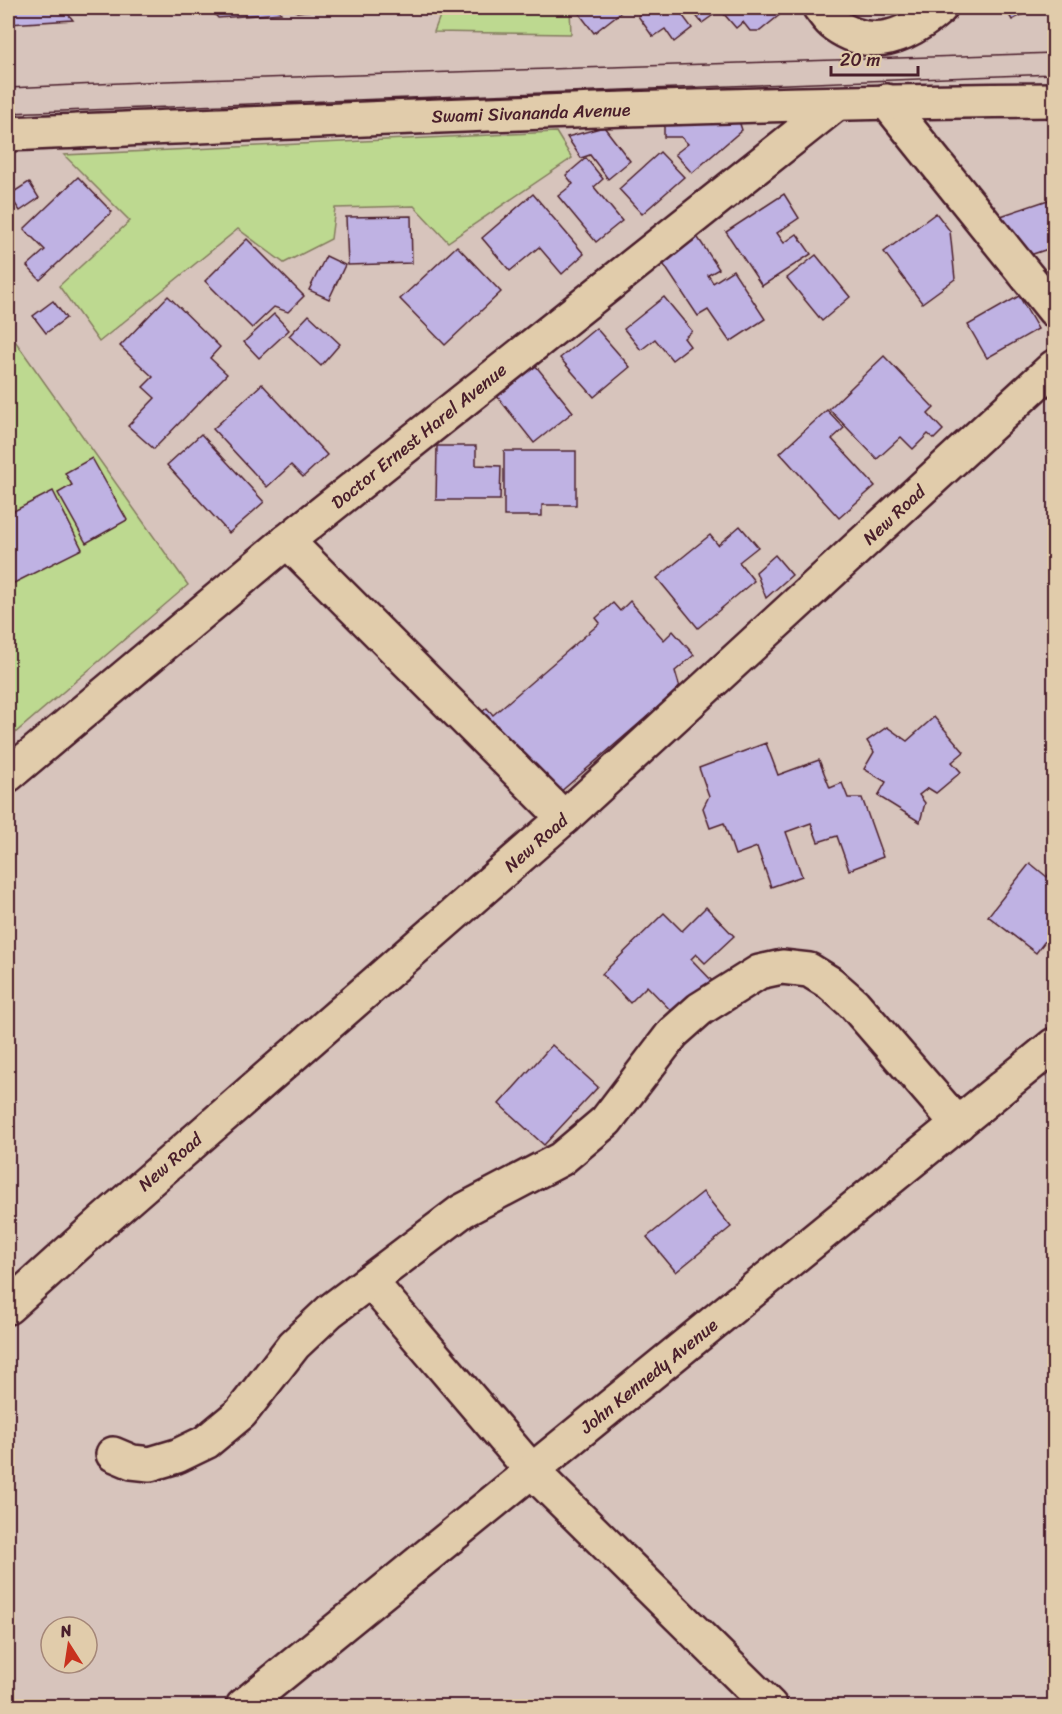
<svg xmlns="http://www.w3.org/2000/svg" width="1062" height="1714" viewBox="0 0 1062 1714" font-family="Sriracha,sans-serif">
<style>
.green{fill:#bdd990;stroke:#847c5e;stroke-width:1.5}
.building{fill:#bfb2e3;stroke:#4a1f2b;stroke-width:1.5}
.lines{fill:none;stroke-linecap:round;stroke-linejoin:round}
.minor-casing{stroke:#4a1f2b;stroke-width:38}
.minor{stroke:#e1ccab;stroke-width:33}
.tram{stroke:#4a1f2b;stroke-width:1.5}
.labels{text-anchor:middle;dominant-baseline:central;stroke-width:5;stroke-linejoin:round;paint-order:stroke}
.street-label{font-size:18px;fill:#4a1f2b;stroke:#e1ccab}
</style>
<rect width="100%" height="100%" fill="#d7c4bc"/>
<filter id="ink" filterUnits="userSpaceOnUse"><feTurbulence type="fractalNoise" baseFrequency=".0167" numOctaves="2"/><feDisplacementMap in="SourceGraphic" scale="12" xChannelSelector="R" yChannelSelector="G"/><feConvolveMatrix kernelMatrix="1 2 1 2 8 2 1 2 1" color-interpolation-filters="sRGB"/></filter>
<g filter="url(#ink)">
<!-- green -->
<g class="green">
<path d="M443,8H570L571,34L434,32Z"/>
<path d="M556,132L572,158L448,242L414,206L335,208L331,239L284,263L238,229L99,342L59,286L130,221L64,155Z"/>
<path d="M8,331L188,585L8,739Z"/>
</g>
<!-- building -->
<g class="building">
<path d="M8,8H63L73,20L8,24Z"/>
<path d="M209,8H277L281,13L218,18Z"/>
<path d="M293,8H333L297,12Z"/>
<path d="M575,8H626L594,33Z"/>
<path d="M650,8H677L692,28L674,42L665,29L653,37L638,16Z"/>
<path d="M690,8H723L702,23Z"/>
<path d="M732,8H788L760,31H750L743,22L736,28L724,14Z"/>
<path d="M1005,8H1035L1012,20Z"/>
<path d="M735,120L740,124L742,130L692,173L675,154L688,144L681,137H664V124Z"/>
<path d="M604,127L630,161L608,179L590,155L581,158L567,137Z"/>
<path d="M660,152L684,177L642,214L619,189Z"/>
<path d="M586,158L603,179L594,187L622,221L596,242L558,196L573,184L566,175Z"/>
<path d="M78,177L112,212L40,280L27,266L45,250L24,229Z"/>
<path d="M29,182L39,198L20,211L9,195Z"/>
<path d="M533,194L584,254L562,274L539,247L510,271L482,238Z"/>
<path d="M784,194L799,218L777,233L784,243L797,234L811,254L762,286L726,232Z"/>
<path d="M1048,200L1054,219V247L1027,256L998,217Z"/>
<path d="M936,213L950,231L955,279L922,303L884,252Z"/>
<path d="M411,216L412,263L348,265L346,217Z"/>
<path d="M696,235L719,269L708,275L713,283L733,270L765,319L730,342L708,310L698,316L660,259Z"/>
<path d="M247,239L304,296L288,312L274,307L252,328L205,281Z"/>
<path d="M457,246L501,292L445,345L400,299Z"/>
<path d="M816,255L850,297L822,321L787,278Z"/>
<path d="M326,256L345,265L329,299L309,290Z"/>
<path d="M168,296L220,347L210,358L227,374L154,449L128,426L155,398L143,387L153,377L120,346Z"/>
<path d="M1019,296L1038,329L987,358L968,325Z"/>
<path d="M664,297L692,331L684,338L690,346L672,360L655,339L641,350L624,329Z"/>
<path d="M53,301L66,318L46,333L33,316Z"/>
<path d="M274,314L289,330L259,358L244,342Z"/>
<path d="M309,315L340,344L321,366L289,336Z"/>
<path d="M596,328L630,367L594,397L560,358Z"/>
<path d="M884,356L934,408L928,414L943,430L934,439L928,434L913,449L901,437L877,459L829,409Z"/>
<path d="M531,360L573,412L534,443L493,391Z"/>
<path d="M262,384L327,455L303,477L291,465L267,487L213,429Z"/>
<path d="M827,410L844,428L832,439L875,486L839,518L780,453Z"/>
<path d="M201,434L264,502L229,533L167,465Z"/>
<path d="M437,446H476V465L501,466L500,500H436Z"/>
<path d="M504,451H576V505H542V516H504Z"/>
<path d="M92,458L127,520L86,543L58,493L72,485L65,473Z"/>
<path d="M53,491L82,549L8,586V514Z"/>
<path d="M740,526L758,547L739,562L754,581L698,628L657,578L710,535L718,545Z"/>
<path d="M775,555L792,575L766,598L756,572Z"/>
<path d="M630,601L664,640L673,631L694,655L675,671L680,688L551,800L477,716L487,708L493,715L600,623L596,618L613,603L620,611Z"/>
<path d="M934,717L964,752L952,762L961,772L936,793L928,788L919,795L925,803L920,822L878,796L886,782L864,769L874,752L867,741L887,727L907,741Z"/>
<path d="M766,743L778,775L819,760L830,788L842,783L848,798H862L883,857L849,870L837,836L818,842L811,823L786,832L802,876L771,887L757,847L735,855L724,823L710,828L703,808L709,796L699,768Z"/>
<path d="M1030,863L1047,877L1054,866V940L1049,936L1036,953L988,916Z"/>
<path d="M706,907L734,936L705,963L696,954L691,959L716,985L680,1020L647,986L630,1003L602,974L664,913L682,931Z"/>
<path d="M552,1045L598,1087L544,1145L499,1104Z"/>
<path d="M703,1192L731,1227L676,1272L647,1237Z"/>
</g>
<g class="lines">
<!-- minor casing -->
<g class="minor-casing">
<g id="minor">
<path d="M820,8C824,13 829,21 835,25C873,52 909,35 940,8"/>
<path d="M886,101L1054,310"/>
<path d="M8,134C356,120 705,102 1054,100"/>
<path d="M287,541L564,818"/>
<path d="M8,775L287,541L836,104"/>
<path d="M370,1281L532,1471L770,1706"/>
<path d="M8,1307L102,1222L564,818L1054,367"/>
<path d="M113,1454L132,1462L150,1464L177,1456L206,1442L241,1413L294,1345L330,1311L462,1211L561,1159L606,1121L673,1033L700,1009L759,972L782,967L809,970L830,983L854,1004L958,1124"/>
<path d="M243,1706L1054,1045"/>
</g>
</g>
<!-- minor -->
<use href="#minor" class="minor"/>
<!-- tram -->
<g class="tram">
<path d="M8,88L165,81L1054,53"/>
<path d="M8,113L1054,74"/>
</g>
</g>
</g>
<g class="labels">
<!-- street labels -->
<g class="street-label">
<text transform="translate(531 113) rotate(-2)">Swami Sivananda Avenue</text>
<text transform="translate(419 436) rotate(-39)">Doctor Ernest Harel Avenue</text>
<text transform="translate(894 515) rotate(-43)">New Road</text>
<text transform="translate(536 843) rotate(-41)">New Road</text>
<text transform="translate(170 1162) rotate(-41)">New Road</text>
<text transform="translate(649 1376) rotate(-39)">John Kennedy Avenue</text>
</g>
</g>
<!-- margin -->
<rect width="1062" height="1714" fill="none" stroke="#e1ccab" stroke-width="30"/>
<rect x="15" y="15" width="1032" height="1684" fill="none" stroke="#4a1f2b" stroke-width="2" filter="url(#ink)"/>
<!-- north arrow -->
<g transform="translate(69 1645) rotate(348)"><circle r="28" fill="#e1ccab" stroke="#a58778" stroke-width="1.5"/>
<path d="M0-4.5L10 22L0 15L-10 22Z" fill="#c8321e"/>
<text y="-9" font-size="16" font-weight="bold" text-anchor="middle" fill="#4a1f2b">N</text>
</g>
<!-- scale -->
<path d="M831 66v9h87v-9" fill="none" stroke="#4a1f2b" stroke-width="3"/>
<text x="840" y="66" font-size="18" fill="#4a1f2b" stroke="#e1ccab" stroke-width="4.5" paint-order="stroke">20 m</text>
</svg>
